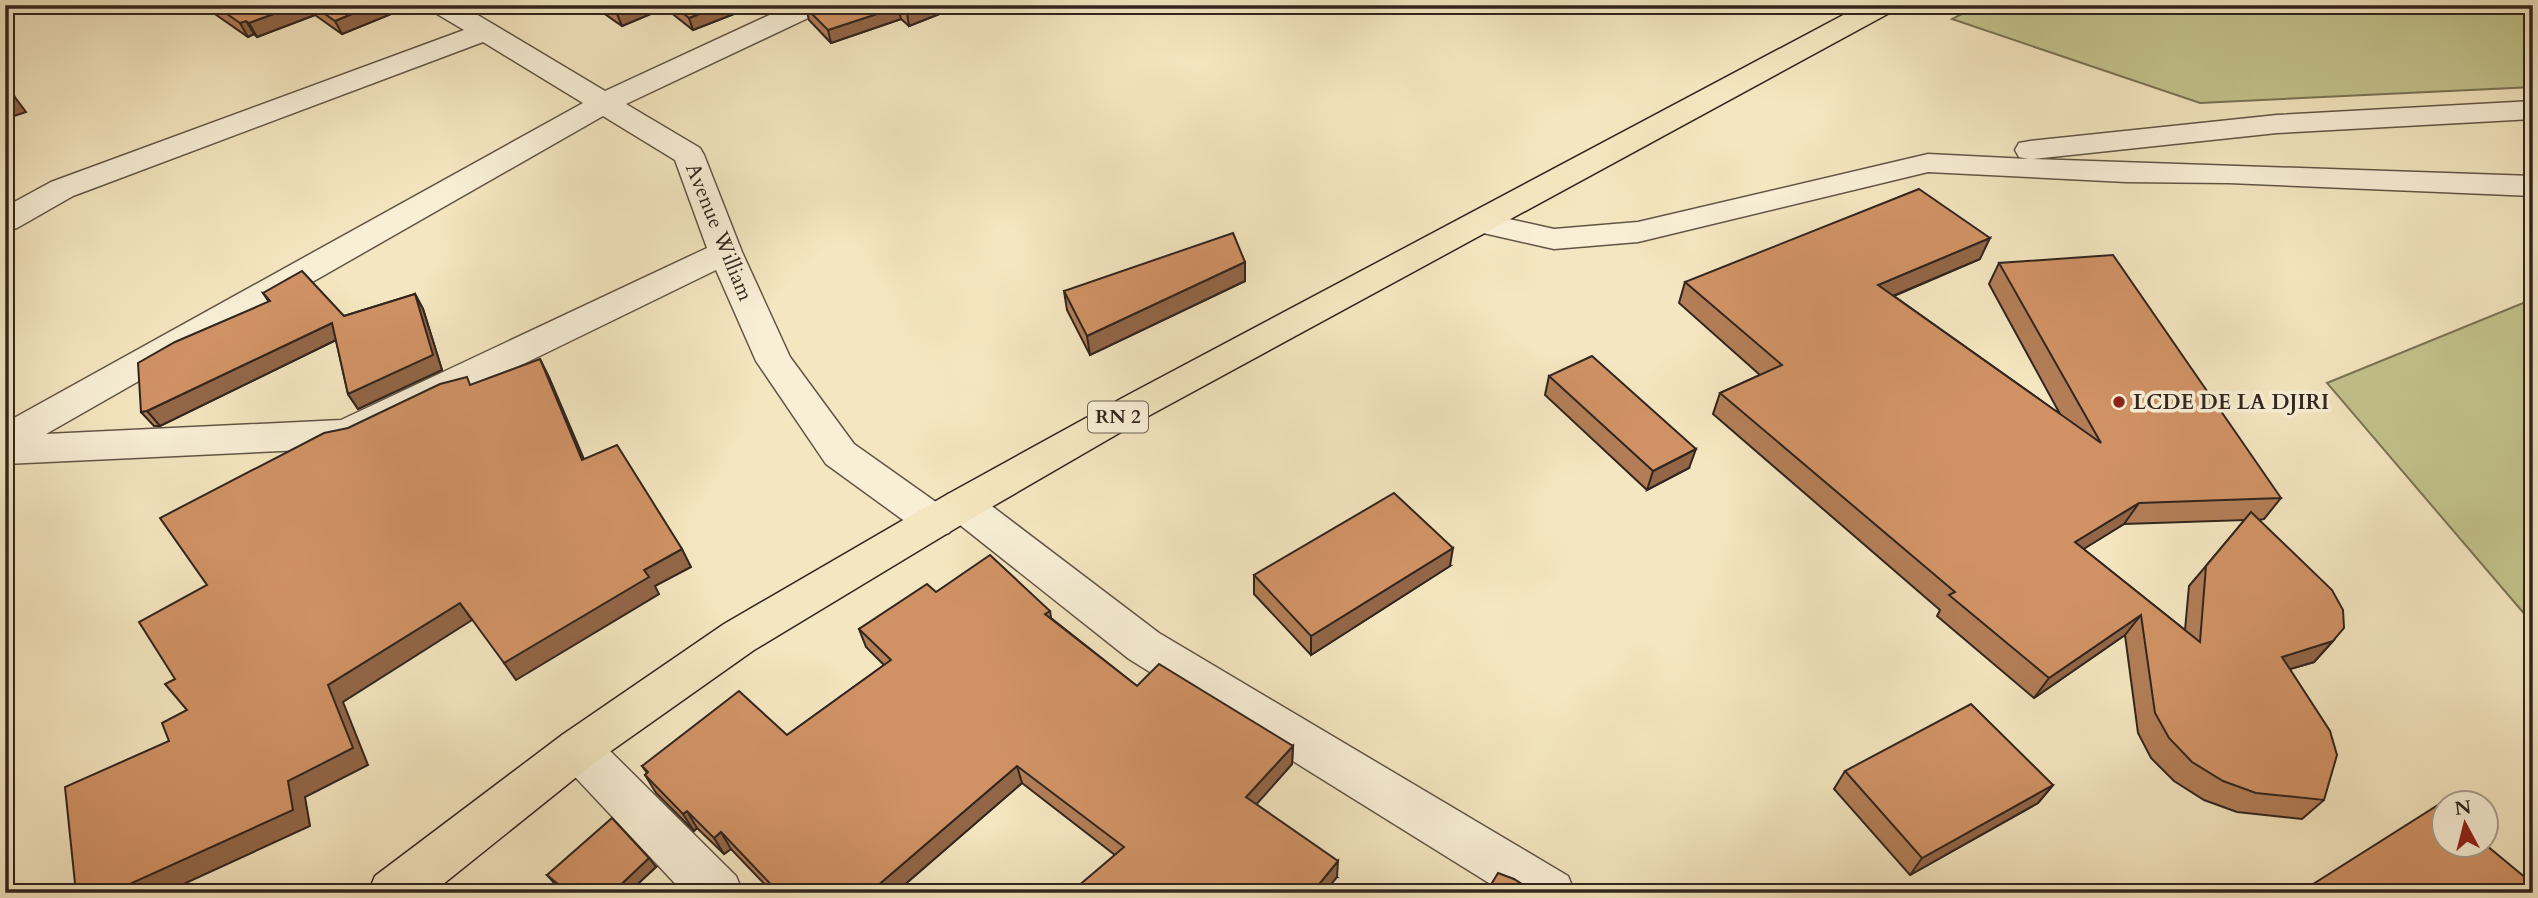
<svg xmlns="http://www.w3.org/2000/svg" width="2538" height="898" viewBox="0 0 2538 898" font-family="Cardo,serif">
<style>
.green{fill:#c3c38d;stroke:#7a7456;stroke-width:2}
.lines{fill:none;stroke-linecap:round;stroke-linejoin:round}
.minor-casing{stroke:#625546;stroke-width:3}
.highway-casing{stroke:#31251e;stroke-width:3}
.minor{fill:#f8efd6;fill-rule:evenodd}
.highway{fill:#f4e6c0;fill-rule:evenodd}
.wall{fill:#b37e57;stroke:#31251e;stroke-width:2;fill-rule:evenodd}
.shaded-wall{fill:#926647;stroke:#31251e;stroke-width:2}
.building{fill:#d09265;stroke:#31251e;stroke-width:2}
.poi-dot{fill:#8f2418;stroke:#f8efd6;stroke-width:2.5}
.labels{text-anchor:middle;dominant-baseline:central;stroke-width:7;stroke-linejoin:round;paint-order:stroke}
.shield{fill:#f8efd6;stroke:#6d6255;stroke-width:2}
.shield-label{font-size:19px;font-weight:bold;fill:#31251e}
.street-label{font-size:21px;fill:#31251e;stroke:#f8efd6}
.poi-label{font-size:21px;font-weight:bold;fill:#31251e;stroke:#f8efd6;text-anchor:start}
</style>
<rect width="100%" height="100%" fill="#f4e6c0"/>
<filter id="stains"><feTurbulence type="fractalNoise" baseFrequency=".00286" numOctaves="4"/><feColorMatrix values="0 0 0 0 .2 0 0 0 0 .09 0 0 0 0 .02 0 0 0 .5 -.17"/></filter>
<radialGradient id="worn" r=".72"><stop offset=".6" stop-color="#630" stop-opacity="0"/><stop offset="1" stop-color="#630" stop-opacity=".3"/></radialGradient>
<!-- green -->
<g class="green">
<path d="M1979,5H2533V87L2200,103L1952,19Z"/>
<path d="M2533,299V624L2327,383Z"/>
</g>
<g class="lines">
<!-- minor casing -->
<g class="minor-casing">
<g id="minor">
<path d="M429,5H461L605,91L791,5H826L823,11L626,104L700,148L704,155L742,252L790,357L854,444L943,507L948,494L962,490L976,494L1159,633L1568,876L1575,893H1505L1129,659L955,521L949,533L935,537L921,533L826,464L756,361L716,270L359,444L346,448L5,464V423L583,103L483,42L73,196L17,228L5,231V207L51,182L464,30L432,11ZM603,116L675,160L707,248L341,420L46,434Z"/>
<path d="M2533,101V119L2277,133L2033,159L2533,176V196L2229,183L2126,182L1928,172L1638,242L1554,249L1470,230L1466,223L1470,216L1482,213L1554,229L1638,222L1928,154L2028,159L2019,157L2015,150L2019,143L2030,141L2277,115Z"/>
<path d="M578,729L594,735L736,876L743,893H684L562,763L555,749L562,735Z"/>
</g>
</g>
<!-- highway casing -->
<g class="highway-casing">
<path id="highway" d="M1862,5H1896L1893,11L1152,414L976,516L754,650L594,763L432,893H368L375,876L562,735L724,624L948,494L1126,396Z"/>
</g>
<!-- minor -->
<use href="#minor" class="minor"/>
<!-- highway -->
<use href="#highway" class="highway"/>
</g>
<!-- wall -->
<g class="wall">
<path d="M202,5H399L401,10L342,34L315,15L257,37L254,34L248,37Z"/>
<path d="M592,5H757L693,30L665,8L622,26Z"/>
<path d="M812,5H962L909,26L901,19L831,43L809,20L806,8Z"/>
<path d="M1980,259L1894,296L2060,414L1989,284L1999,263L2281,498L2264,519L2259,520L2333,641L2314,662L2290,669L2324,800L2302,819L2237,812L2204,800L2174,781L2151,758L2138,733L2125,635L2034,698L1937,616L1940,610L1713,414L1720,393L1760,375L1679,303L1685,282ZM2245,520L2189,586L2185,630L2083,549L2124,524Z"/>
<path d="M1245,281L1090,355L1067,310L1064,291Z"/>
<path d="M263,293L344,316L415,294L423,309L442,370L358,409L348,394L336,340L160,426H154L141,412L269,302Z"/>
<path d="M1549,376L1689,468L1647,490L1545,395Z"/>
<path d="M1450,566L1311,655L1254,594V575Z"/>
<path d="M936,592L1050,611L1051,618L1137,686L1293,746L1292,764L1256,804L1337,877L1115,855L1022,783L895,893H773L731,849L724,854L697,828L694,831L656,793L645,775L647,773L642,766L787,735L884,665L866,647L859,629Z"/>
<path d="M1845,771L2053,785L2038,803L1910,875L1834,789Z"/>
<path d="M656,867L628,893H565L555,884L547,875Z"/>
</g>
<!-- shaded-wall -->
<g class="shaded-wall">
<path d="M298,5H309L315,15L257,37L249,23Z"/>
<path d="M373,5H399L401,10L342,34L335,21Z"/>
<path d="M638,5H664L665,8L622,26L617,14Z"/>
<path d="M722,5H757L693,30L689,18Z"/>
<path d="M928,5H962L909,26L907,13Z"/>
<path d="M898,7L901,19L831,43L828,30Z"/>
<path d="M246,21L254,34L248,37L240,23Z"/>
<path d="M14,96L26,112L5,119V99Z"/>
<path d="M1990,238L1980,259L1869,306L1878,285Z"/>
<path d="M1245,262V281L1090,355L1087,336Z"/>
<path d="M415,294L423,309L442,370L358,409L348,394Z"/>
<path d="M332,323L342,337L160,426L147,411Z"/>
<path d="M540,359L549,377L592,478L582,460Z"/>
<path d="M1696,449L1689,468L1647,490L1653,471Z"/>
<path d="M2139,503L2124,524L2061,563L2075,542Z"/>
<path d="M1453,548L1450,566L1311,655V636Z"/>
<path d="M682,549L691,567L655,586L659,594L516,680L504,663L644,570Z"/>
<path d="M460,603L472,620L343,702L368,765L305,797L310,826L164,893H110L288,781L328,685Z"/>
<path d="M2141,615L2125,635L2034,698L2049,678Z"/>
<path d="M2333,641L2314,662L2263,677L2282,657Z"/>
<path d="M1293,746L1292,764L1247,815L1246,797Z"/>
<path d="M1017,766L1022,783L895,893H869Z"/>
<path d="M2053,785L2038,803L1910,875L1922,858Z"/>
<path d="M687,811L697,828L694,831L683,814Z"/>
<path d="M721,832L731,849L724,854L714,838Z"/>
<path d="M649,858L656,867L628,893H612Z"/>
<path d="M1338,861L1337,877L1324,893H1312Z"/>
</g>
<!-- building -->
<g class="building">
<path d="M214,5H298L249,23L246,21L240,23Z"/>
<path d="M312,5H373L335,21Z"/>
<path d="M605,5H638L617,14Z"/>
<path d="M673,5H722L689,18Z"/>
<path d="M812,5H928L907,13L898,7L828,30L806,8Z"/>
<path d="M5,89L14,96L5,99Z"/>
<path d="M1919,189L1990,238L1878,285L2101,443L1999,263L2113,255L2281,498L2139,503L2075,542L2200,642L2206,566L2251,512L2332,590L2343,610L2344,628L2333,641L2282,657L2330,731L2337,755L2324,800L2256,793L2223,781L2192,762L2169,738L2155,713L2141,615L2049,678L1949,595L1955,592L1720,393L1782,365L1685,282Z"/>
<path d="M1233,233L1245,262L1087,336L1064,291Z"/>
<path d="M302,271L344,316L415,294L433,355L348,394L332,323L147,411L141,412L138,363L175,342L270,301L263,293Z"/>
<path d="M1592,356L1696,449L1653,471L1549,376Z"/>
<path d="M540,359L582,460L617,445L682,549L644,570L649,577L504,663L460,603L328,685L353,748L288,781L293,810L110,893H76L65,787L169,741L162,723L187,710L165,684L175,679L139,622L207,585L160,518L324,433L348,428L440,384L467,377L470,385Z"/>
<path d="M1394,493L1453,548L1311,636L1254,575Z"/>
<path d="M990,555L1050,611L1045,614L1137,686L1159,664L1293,746L1246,797L1338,861L1312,893H1070L1124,847L1017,766L869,893H779L721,832L714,838L687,811L683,814L645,775L648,772L642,766L739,691L787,735L891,660L859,629L927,584L936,592Z"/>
<path d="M1971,704L2053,785L1922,858L1845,771Z"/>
<path d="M2438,805L2444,810V845H2486L2533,884V893H2299Z"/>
<path d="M612,818L649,858L612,893H569L547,875Z"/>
<path d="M1498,873L1514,879L1536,893H1486Z"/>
</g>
<!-- markers -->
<circle class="poi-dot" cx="2119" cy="402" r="7"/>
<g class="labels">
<!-- shield labels -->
<rect class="shield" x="1088" y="401.5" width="60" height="31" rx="5"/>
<g class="shield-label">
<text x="1118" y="417">RN 2</text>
</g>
<!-- street labels -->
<g class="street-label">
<text transform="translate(719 232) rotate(68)">Avenue William</text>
</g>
<!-- poi labels -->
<g class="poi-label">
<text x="2133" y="402">LCDE DE LA DJIRI</text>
</g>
</g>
<!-- margin -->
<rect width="2538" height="898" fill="none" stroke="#f4e6c0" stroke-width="28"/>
<rect x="7" y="7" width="2524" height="884" fill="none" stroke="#31251e" stroke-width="3.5"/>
<rect x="14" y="14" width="2510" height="870" fill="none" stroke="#31251e" stroke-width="2"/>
<!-- north arrow -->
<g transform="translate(2465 824) rotate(353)"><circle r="33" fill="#f8efd6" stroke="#a89e8c" stroke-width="2"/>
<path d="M0-5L12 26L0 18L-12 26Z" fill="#8f2418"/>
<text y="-10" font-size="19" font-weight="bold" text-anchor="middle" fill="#31251e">N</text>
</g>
<rect width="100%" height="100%" filter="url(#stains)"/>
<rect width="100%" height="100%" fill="url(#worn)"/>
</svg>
